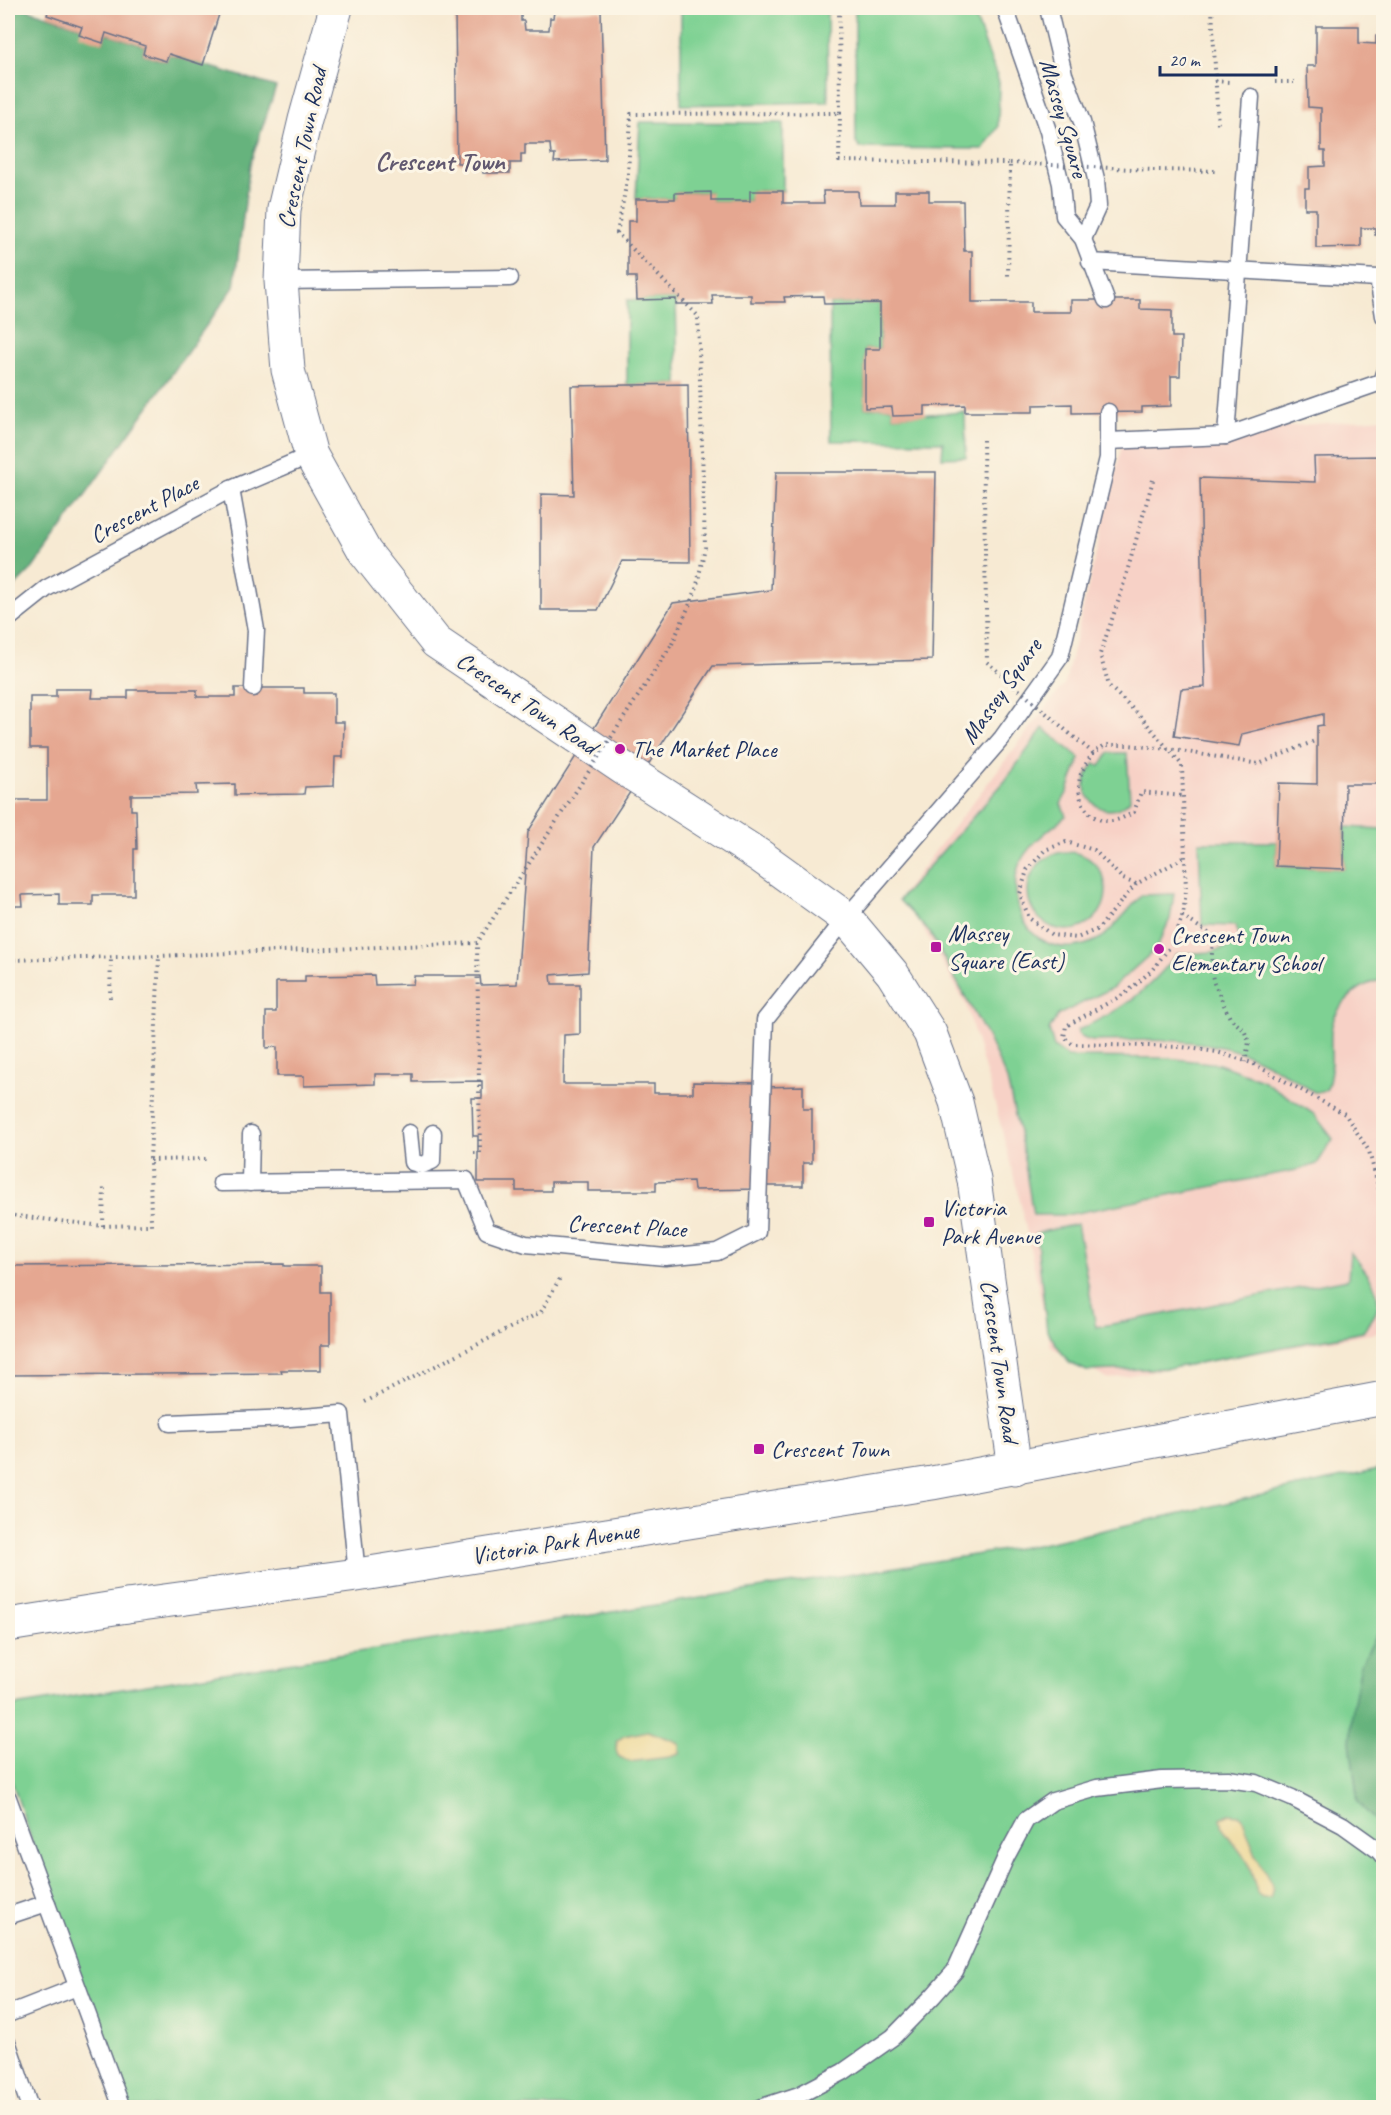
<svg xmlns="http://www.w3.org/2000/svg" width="1391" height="2115" viewBox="0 0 1391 2115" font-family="Caveat,sans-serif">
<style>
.built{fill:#f7d1c6}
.green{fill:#7ed193;stroke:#4c8078;stroke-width:1.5}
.forest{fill:#66b37d;stroke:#40716e;stroke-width:1.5}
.sand{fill:#eeda9e;stroke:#84847e;stroke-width:1.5}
.building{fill:#e5a791}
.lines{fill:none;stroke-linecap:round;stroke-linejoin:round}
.service-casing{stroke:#687087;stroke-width:19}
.tertiary-casing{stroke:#687087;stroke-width:35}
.secondary-casing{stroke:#687087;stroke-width:35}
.primary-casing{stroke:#687087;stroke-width:35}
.path{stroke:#687087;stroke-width:4;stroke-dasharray:1.5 4.5;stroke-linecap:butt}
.service{stroke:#fff;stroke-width:16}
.tertiary{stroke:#fff;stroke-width:33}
.secondary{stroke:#fff;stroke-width:33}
.primary{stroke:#fff;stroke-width:33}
.path-bridge{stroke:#687087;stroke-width:4;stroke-dasharray:1.5 4.5;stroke-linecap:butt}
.poi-dot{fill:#b5179e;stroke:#fcf5e5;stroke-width:2}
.labels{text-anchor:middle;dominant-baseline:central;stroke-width:6;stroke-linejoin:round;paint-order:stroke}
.street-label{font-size:24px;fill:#1b2f5e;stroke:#fcf5e5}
.poi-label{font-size:24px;fill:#1b2f5e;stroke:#fcf5e5;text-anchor:start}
.neighbourhood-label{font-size:26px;font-weight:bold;fill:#625970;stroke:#fcf5e5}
</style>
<rect width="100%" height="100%" fill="#fcf5e5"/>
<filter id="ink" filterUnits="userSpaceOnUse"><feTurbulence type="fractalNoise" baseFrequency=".0167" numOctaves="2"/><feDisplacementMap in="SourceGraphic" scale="12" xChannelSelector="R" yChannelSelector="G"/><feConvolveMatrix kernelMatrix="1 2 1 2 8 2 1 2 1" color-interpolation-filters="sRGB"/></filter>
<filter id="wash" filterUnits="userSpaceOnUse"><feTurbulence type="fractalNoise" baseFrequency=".008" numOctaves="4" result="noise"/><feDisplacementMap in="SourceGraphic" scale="24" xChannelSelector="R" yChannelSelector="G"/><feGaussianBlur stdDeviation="1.35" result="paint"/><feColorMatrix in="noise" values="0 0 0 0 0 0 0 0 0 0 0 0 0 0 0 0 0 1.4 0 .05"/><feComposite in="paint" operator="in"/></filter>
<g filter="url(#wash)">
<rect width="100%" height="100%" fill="#f7ead3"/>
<!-- built -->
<path class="built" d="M1383,418V1332L1107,1379L1051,1347L1021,1205L996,1107L966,1005L903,893L1065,683L1123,441Z"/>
<!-- green -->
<g class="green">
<path d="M681,8H827L828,102L681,105Z"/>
<path d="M855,8H972L999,82L998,127L983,149L860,148L856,143Z"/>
<path d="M640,122L783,123V191H751L750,201H711L710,192L676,193L675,199H636Z"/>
<path d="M676,299L678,384L627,385V300Z"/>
<path d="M880,303V349H865V408L892,407L893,416L965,412L966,457L942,458L943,442L831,441L830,304Z"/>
<path d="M1043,728L1080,758L1067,793L1061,804L1066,816C1049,830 1028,844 1019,865C1016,873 1015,883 1016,892C1019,939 1059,961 1101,938C1109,934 1133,904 1142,895L1174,894L1170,919L1156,949L1112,988L1058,1015L1049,1030L1054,1047L1068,1057L1167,1058L1219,1064L1262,1080L1314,1114L1333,1139L1317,1164L1297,1170L1066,1215H1033L1022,1146L1007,1080L988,1038L930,933L899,900L1005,781Z"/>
<path d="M1109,753H1127L1130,800C1127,803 1123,807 1119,808C1103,815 1085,801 1085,785C1085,776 1090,770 1095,763L1100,766Z"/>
<path d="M1345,827L1383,829V980C1359,982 1332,1008 1331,1033C1330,1054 1334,1069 1327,1089L1321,1092H1314C1291,1077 1266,1061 1240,1052C1192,1037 1141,1040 1092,1041C1085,1039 1079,1038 1078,1030C1122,1010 1147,992 1177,954L1212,952L1240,943L1236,926L1202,925L1199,842H1277L1276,866L1344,869Z"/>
<circle cx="1067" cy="891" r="39"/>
<path d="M1077,1224L1096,1327L1348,1279L1350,1252C1363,1267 1384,1290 1376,1312C1373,1319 1367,1326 1363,1332L1172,1368L1087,1371L1069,1363L1047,1331L1036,1233Z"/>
<path d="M1383,1468V2107H121L8,1770V1707L1037,1545Z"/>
</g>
<!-- forest -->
<g class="forest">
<path d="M8,8H23L82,27L103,42L106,33L145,46L143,54L166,61L169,54L276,87L250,164L234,287L33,568L8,593Z"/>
<path d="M1378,1633H1383V1830L1358,1802L1350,1742L1353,1707L1361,1664Z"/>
</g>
<!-- sand -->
<g class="sand">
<path d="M648,1731L675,1741L680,1745V1754L670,1757L629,1762L618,1756L616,1749L617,1741L624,1736Z"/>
<path d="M1229,1814L1239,1815L1243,1820L1256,1855L1274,1889L1270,1898H1262L1258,1895L1248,1862L1223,1829L1221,1819Z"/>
</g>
<g id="blocks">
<!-- building -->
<g class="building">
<path d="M49,8H221L203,65L169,54L166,61L143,54L145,46L106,33L103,43L79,35L82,27L47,15Z"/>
<path d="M601,10L605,160L554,162L555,155H551L550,144H525V154H521V163H510V173H483V163H457L455,13L521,11V21H524L525,30H549L550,18H553L554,12Z"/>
<path d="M1316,26H1359V43L1376,44V36H1383V235H1375V228H1361V247L1316,248V209H1305V188H1309V167L1325,166V151H1321V108L1308,107L1307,66H1316Z"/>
<path d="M750,191H783V203H824L823,191H858L859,204H895V191H929V201H963L964,251H972V302H1031V312H1071V300H1140V309L1172,310V337H1181L1180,376H1171V406L1142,407V412L1072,413V404L1033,405V412H965V405L925,406V415L893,416L892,407L865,408V349H880V303L824,304L823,296L784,297L785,302H751V295H712L713,304H676V299L637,300L636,277H628V221H636V199H675V193L711,192V201H750Z"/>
<path d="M688,384L690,562L622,561L598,610H541V494L574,495L571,386Z"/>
<path d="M1383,456V784H1345L1344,869L1276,866L1279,783L1317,784V726L1323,725V714L1242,734L1239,746L1174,736L1181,689L1205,687L1200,478L1315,482L1314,457Z"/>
<path d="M776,472H936L932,660L713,666L594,847L588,972L551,975L552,984H580V1034L564,1035L563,1084H654V1093H693V1082L764,1083V1087L803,1086V1109H812V1163H803V1186H764V1189L694,1190L693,1181L656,1182V1191H588V1182H551V1191H516V1182H478V1136H473L472,1098H482V1081L413,1082V1074H375V1084L304,1086V1076H277V1047L266,1048V1012H276V982H305V976L374,975L375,985L413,984L414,976H480L481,985L517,984L528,832L673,603L771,590Z"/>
<path d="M235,688H304V693H334V722H344L343,757H335L334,786L305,787L304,794L235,795V784L196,785L197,794L131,795V810H136L137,849H134V895H93V905H59V894L22,895L23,906H8V800H47V748H30V697H56V689H93L92,698H128V690H197V697H235Z"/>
<path d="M284,1264V1266H321V1292H330V1345H321V1370H281L282,1373L8,1375V1266Z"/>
</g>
</g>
</g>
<g filter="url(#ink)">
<use href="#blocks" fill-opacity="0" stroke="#687087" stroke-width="1.5"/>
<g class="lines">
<!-- service casing -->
<g class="service-casing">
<g id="service">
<path d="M1005,8L1048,131L1061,184L1064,216L1083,239L1106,300"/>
<path d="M1048,8L1064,74L1082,122L1096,179L1098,206L1083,239"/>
<path d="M1090,262L1378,278L1384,316"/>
<path d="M281,281L510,278"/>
<path d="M1226,436L1251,97"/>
<path d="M1108,441L1226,436L1381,382L1384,373"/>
<path d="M231,489L256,630L253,688"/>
<path d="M8,619L47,588L231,489L311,455"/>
<path d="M409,1133L412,1162L422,1165L432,1161L433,1133"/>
<path d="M221,1183L466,1180L487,1231L526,1244L665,1257L717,1252L757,1232L765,1020L846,918L1002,738L1060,657L1108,458V412"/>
<path d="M250,1183L251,1134"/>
<path d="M170,1423L290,1418L341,1414L357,1575"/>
<path d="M8,1798L122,2108"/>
<path d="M8,1916L47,1903"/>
<path d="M8,2014L77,1987"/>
<path d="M8,2044L30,2108"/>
<path d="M759,2108L799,2095L843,2072L893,2037L933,1996L955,1971L1006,1857L1026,1820L1053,1801L1097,1788L1162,1780L1228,1779L1256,1783L1292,1798L1343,1825L1378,1850L1384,1857"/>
</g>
</g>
<!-- tertiary casing -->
<g class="tertiary-casing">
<path id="tertiary" d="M336,8L305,120L284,209L281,281L288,370L311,455L365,552L436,642L623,768L760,856L846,918L892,973L930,1033L956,1102L974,1180L1015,1469"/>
</g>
<!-- secondary casing -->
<g class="secondary-casing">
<path id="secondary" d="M127,1606L357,1575L932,1483L1384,1398"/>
</g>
<!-- primary casing -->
<g class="primary-casing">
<path id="primary" d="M8,1625L127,1606"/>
</g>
<!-- path -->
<g class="path">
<path d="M1212,8L1218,127"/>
<path d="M1215,81L1229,82"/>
<path d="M1275,82H1294"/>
<path d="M840,113L839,161L1010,163L1008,277"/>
<path d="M1153,170L1217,171"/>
<path d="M983,440L987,662"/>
<path d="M1153,480L1121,593L1100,654L1109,686L1141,717L1182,765L1186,891L1183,914L1173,943L1152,970L1126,993L1066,1026L1064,1037L1072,1044L1182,1047L1217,1052L1252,1063L1345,1114L1369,1151L1384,1209"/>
<path d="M672,644L696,590L705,547L698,316L617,233L628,175L631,114L840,113L839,8"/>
<path d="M1069,733L1093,753L1105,745H1128L1169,749L1259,764L1317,740"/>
<path d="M1093,753C1089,759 1084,766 1081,774C1074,795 1086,823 1112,821C1119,820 1127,816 1134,812L1141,792L1183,796"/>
<path d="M1136,884L1123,879L1094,850L1066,842L1045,850L1027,870L1020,894L1029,918L1052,935L1077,938L1098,929L1136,884L1185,857"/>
<path d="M1182,916L1213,936L1211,971L1214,983L1230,1018L1244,1030L1249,1042L1245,1062"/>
<path d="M8,960L159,956L477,943L552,828"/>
<path d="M110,998L111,957"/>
<path d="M474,1153H480L477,943"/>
<path d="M150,1160L206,1159"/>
<path d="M8,1215L103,1226L151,1225L150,1160L159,956"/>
<path d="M103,1226L104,1186"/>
<path d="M365,1402L541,1312L561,1276"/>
</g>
<!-- service -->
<use href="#service" class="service"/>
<!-- tertiary -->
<use href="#tertiary" class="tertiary"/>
<!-- secondary -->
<use href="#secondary" class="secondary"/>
<!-- primary -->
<use href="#primary" class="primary"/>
<!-- path-bridge -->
<g class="path-bridge">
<path d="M1010,163L1153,170"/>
<path d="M987,662L1069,733"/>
<path d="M552,828L672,644"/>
</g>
</g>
</g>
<!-- markers -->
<g class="poi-dot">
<circle cx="620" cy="749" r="6"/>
<rect x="930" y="941" width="12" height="12" rx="3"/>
<circle cx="1159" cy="949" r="6"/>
<rect x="923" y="1216" width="12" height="12" rx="3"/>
<rect x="753" y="1443" width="12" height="12" rx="3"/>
</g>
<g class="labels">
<!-- street labels -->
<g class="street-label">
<text transform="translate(1064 118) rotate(74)">Massey Square</text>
<text transform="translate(302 148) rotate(-78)">Crescent Town Road</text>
<text transform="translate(144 509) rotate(-28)">Crescent Place</text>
<text transform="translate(1001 691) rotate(-55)">Massey Square</text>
<text transform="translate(527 703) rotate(34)">Crescent Town Road</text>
<text transform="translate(627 1226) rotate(3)">Crescent Place</text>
<text transform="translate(1000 1361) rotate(82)">Crescent Town Road</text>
<text transform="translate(555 1543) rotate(-9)">Victoria Park Avenue</text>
</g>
<!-- poi labels -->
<g class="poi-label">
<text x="632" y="749">The Market Place</text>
<text x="948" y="933">Massey<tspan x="948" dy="28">Square (East)</tspan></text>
<text x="1171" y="935">Crescent Town<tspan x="1171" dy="28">Elementary School</tspan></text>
<text x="941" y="1208">Victoria<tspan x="941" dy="28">Park Avenue</tspan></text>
<text x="771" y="1449">Crescent Town</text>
</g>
<!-- neighbourhood labels -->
<g class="neighbourhood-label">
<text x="440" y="161">Crescent Town</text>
</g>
</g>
<!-- margin -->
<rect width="1391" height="2115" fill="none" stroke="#fcf5e5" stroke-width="30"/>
<!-- scale -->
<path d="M1160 66v9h116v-9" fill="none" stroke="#1b2f5e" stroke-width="3"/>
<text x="1169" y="66" font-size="18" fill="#1b2f5e" stroke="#fcf5e5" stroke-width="4.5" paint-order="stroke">20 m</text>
</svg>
